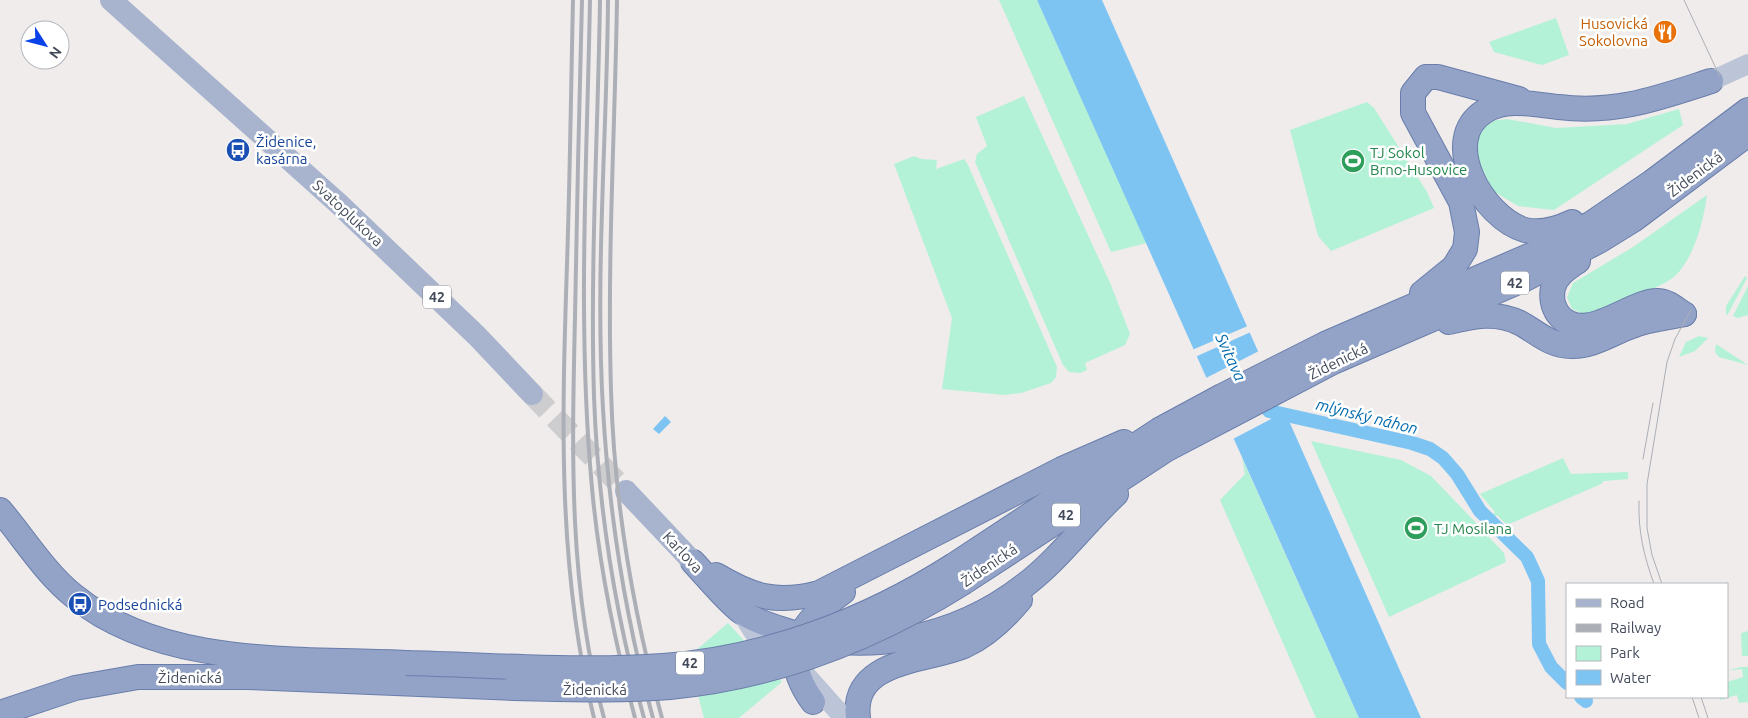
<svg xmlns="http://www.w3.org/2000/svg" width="1748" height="718" viewBox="0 0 1748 718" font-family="Ubuntu,sans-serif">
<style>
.green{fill:#b4f2d7}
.water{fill:#7dc4f3}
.pier{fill:#efeceb}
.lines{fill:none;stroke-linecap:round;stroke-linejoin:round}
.canal{stroke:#7dc4f3;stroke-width:14}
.primary-tunnel{stroke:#cdccce;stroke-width:22;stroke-dasharray:22 11;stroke-linecap:butt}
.trunk-casing{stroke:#697dab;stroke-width:26}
.secondary{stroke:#bcc4d7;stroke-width:20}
.primary{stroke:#a8b4ce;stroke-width:22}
.trunk{stroke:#93a3c7;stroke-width:24}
.tram{stroke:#adafb7;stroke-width:1}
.rail{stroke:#adafb7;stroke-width:4}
.trunk-bridge-casing{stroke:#697dab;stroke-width:26;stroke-linecap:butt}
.trunk-bridge{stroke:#93a3c7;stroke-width:24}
.labels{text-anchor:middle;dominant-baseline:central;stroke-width:5;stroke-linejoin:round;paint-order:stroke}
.shield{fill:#fff;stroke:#7b818c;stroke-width:1}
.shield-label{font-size:14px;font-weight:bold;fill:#434b5a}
.food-label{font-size:15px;fill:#c56008;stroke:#fff;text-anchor:end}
.transit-label{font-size:15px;fill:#164399;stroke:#fff;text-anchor:start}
.leisure-label{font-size:15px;fill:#27864d;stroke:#fff;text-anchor:start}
.street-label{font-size:15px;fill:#434b5a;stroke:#fff}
.water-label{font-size:16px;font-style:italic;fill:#016aaf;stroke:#fff}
</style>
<rect width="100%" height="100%" fill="#efeceb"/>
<!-- green -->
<g class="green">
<path d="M999,0H1037L1147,243L1111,252Z"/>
<path d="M1556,18L1569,55L1542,65L1494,52L1489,42Z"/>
<path d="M1024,96L1111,285L1130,334L1125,345L1085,363L1087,370L1080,373L1069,372L1063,365L975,162L977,154L987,146L976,117Z"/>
<path d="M1367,102L1374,108L1427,192L1434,208L1331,251L1318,236L1290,130Z"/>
<path d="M1679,109L1683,125L1554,210L1518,206L1493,191L1474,152L1477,135L1491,121L1507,119L1556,128L1627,124Z"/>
<path d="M914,156L921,159L937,160L936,169L964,159L968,165L1057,367L1056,377L1051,383L1021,393L1004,395L942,389L952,318L894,164Z"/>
<path d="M1707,195C1704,220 1694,258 1675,276C1662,288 1607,307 1588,316L1572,309L1567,297L1573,283L1633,247Z"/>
<path d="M1745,276L1747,278L1728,314L1726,315V306Z"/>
<path d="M1748,286V315L1738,318L1733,316Z"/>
<path d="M1699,336L1708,338L1695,351L1679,357L1686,342Z"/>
<path d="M1716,344L1748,365L1719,357L1715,352Z"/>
<path d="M1311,441L1401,460L1431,476L1480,527L1495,512L1480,494L1563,458L1571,474L1628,472V479L1604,481L1601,484L1507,525L1497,515L1481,529L1504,553L1506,562L1389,617Z"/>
<path d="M1242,458L1359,718H1316L1220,500L1245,474Z"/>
<path d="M728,623L782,682L739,718H704L688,657Z"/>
<path d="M1748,631V656H1742L1741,633Z"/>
<path d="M1741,667H1748V702L1739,703L1737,695L1720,700L1719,697H1727V682L1743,677L1742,669L1727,671Z"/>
</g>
<!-- water -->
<g class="water">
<path d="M1037,0H1102L1421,718H1359Z"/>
<path d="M665,416L671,422L659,434L653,429Z"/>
</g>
<!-- pier -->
<g class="pier">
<path d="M1250,325L1253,331L1195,357L1192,350Z"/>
<path d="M1261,350L1288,410L1231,440L1204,379Z"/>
</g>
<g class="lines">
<!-- canal -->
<g class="canal">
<path d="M1269,411L1412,443L1430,449L1443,458L1457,474L1480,511L1527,557L1538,581L1539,644L1551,667L1567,683"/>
<path d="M1581,697L1586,701"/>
</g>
<!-- primary-tunnel -->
<path class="primary-tunnel" d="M532,394L626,491"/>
<!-- trunk casing -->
<g class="trunk-casing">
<g id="trunk">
<path d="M1572,222C1557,229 1541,234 1525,230C1483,218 1438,140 1485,111C1507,97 1536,105 1559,107C1616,114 1658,98 1711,81"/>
<path d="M1578,261C1568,268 1556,275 1553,288C1551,297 1553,307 1558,314C1583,347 1629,301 1657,301C1668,301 1676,309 1684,314"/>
<path d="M1422,293L1454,267L1465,249L1467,232L1461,202L1413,113V93L1426,77H1438L1519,99"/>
<path d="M1449,322C1473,316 1496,311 1520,323C1537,332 1550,346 1571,346C1592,347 1612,333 1632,326C1648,319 1667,318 1684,314"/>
<path d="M0,510C24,538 45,573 74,596C162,668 298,658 406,663"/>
<path d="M693,562C708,578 723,597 740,611C751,619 766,624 778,628C861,659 956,639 1025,585C1059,559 1085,523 1116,494"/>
<path d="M954,565L1159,430L1222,396L1325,344L1538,252L1592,223L1652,182L1748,110"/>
<path d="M716,575C753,597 777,604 819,593L1062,469L1124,442"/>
<path d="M964,582L1167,449L1333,362L1525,279L1599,241L1633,220L1748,134"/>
<path d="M813,702C777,652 800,623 843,592"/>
<path d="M0,713L75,688L138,677H248L514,688"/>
<path d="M858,718C851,659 926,662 964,646C986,636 1004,619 1020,600"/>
</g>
</g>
<!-- secondary -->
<g class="secondary">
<path d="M1711,81L1748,64"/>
<path d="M741,612L761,644L775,659"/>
<path d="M803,672L844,718"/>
</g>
<!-- primary -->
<g class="primary">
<path d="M111,0L339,204L477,336L532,394"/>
<path d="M626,491L693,562"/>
</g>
<!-- trunk -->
<use href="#trunk" class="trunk"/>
<!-- tram -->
<g class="tram">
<path d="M1684,0L1720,77"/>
<path d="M1643,459L1653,403"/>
<path d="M1639,501C1638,532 1644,556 1654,584"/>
<path d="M1662,584L1652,555L1647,528V484L1667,362L1675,339L1691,310"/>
<path d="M1692,697L1699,718"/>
<path d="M1701,697L1708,718"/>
</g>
<!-- rail -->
<g class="rail">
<path d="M573,0C571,88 570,176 567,264C562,416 557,569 594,718"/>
<path d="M582,0C579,106 577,211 575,317C572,451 568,587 604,718"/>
<path d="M590,0C587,162 577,326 592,488C599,565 615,643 635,718"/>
<path d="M600,0C598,132 590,265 594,397C598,505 615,614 644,718"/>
<path d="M608,0C607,136 595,273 603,409C609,513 625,617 653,718"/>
<path d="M617,0C615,130 607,260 611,390C614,500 633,612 662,718"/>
</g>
<!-- trunk-bridge casing -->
<g class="trunk-bridge-casing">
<g id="trunk-bridge">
<path d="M406,663C492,665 578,672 663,666C766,659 868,620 954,565"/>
<path d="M514,688C566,689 618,691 670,687C776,677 875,638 964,582"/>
</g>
</g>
<!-- trunk-bridge -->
<use href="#trunk-bridge" class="trunk-bridge"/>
</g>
<!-- icons -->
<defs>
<g id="restaurant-disc" transform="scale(1.25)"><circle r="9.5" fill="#e8710a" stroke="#fff"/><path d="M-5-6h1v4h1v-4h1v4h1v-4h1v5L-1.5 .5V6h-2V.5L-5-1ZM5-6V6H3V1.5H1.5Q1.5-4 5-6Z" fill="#fff"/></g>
<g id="bus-disc" transform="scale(1.25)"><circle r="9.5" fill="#1a4fb4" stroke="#fff"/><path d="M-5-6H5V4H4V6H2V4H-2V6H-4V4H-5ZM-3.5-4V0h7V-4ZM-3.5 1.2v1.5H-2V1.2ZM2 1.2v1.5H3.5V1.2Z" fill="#fff"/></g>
<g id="stadium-disc" transform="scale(1.25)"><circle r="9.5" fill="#2e9e5b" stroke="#fff"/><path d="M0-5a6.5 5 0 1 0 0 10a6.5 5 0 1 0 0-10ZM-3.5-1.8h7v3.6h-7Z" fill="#fff"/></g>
</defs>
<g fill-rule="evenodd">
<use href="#restaurant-disc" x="1665" y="32"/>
<use href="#bus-disc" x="238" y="150"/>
<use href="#stadium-disc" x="1353" y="161"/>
<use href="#stadium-disc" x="1416" y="528"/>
<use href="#bus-disc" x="80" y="604"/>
</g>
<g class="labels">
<!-- shield labels -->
<g class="shield">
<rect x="1501" y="271.5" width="28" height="23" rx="4"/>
<rect x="423" y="285.5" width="28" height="23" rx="4"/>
<rect x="1052" y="503.5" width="28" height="23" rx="4"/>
<rect x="676" y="651.5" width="28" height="23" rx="4"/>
</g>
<g class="shield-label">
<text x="1515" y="283">42</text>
<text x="437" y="297">42</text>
<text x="1066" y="515">42</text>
<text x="690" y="663">42</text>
</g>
<!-- food labels -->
<g class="food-label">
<text x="1648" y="23">Husovická<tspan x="1648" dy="17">Sokolovna</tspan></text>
</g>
<!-- transit labels -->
<g class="transit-label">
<text x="256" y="141">Židenice,<tspan x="256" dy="17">kasárna</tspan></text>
<text x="98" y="604">Podsednická</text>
</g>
<!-- leisure labels -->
<g class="leisure-label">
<text x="1370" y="152">TJ Sokol<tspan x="1370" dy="17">Brno-Husovice</tspan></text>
<text x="1434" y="528">TJ Mosilana</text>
</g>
<!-- street labels -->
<g class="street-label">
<text transform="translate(1695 174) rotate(-37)">Židenická</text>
<text transform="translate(348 213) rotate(43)">Svatoplukova</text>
<text transform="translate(1338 361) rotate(-26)">Židenická</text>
<text transform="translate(683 552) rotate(47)">Karlova</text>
<text transform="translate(989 565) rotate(-34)">Židenická</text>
<text x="190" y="677">Židenická</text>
<text x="595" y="689">Židenická</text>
</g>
<!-- water labels -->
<g class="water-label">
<text transform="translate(1231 357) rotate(65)">Svitava</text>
<text transform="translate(1367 416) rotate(14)">mlýnský náhon</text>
</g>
</g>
<!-- legend -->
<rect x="1566" y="583" width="162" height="115" fill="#ffffff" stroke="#b4b7bd"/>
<rect x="1576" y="599" width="25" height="8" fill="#a8b4ce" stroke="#b4b7bd"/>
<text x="1610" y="608" font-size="15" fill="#434b5a">Road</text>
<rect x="1576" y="624" width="25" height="8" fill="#adafb7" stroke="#b4b7bd"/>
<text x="1610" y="633" font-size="15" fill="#434b5a">Railway</text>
<rect x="1576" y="646" width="25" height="15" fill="#b4f2d7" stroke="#b4b7bd"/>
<text x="1610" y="658" font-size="15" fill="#434b5a">Park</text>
<rect x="1576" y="670" width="25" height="15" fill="#7dc4f3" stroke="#b4b7bd"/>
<text x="1610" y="683" font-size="15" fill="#434b5a">Water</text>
<!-- north arrow -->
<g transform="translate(45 45) rotate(126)"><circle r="24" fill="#ffffff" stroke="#b4b7bd"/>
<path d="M0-4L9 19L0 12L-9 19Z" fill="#0a42ea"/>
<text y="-8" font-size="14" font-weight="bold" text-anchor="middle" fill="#434b5a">N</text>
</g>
</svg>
